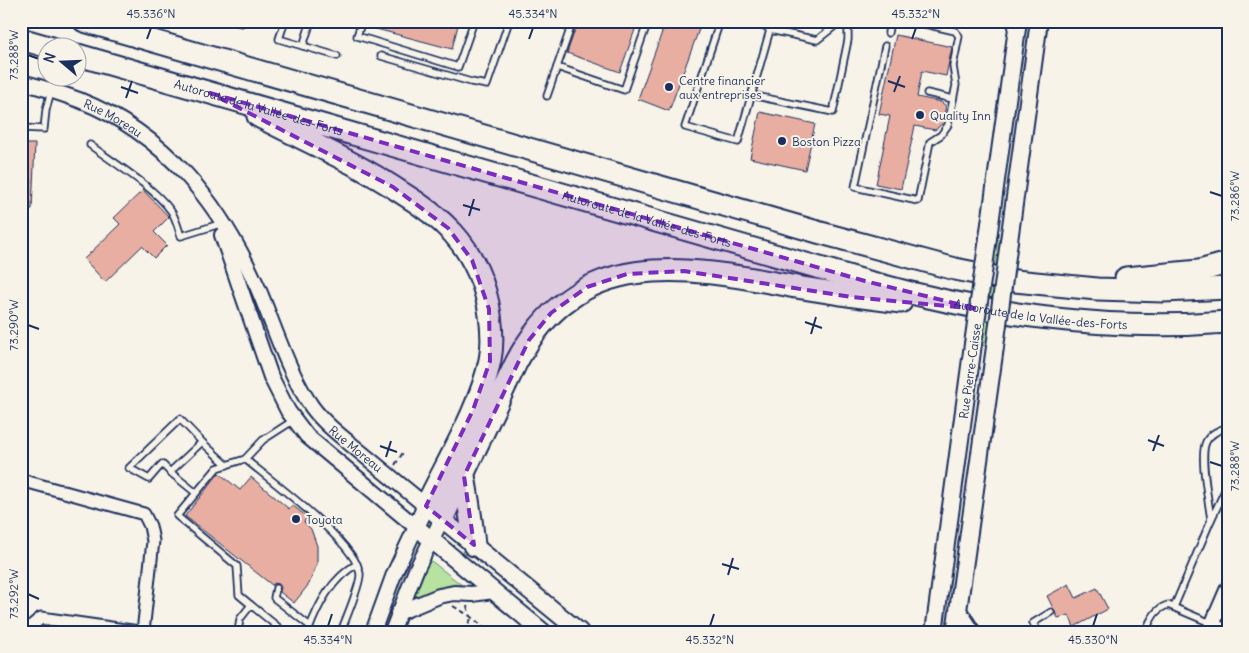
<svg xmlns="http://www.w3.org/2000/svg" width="1249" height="653" viewBox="0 0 1249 653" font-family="Delius,sans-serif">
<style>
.green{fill:#b7e29f;stroke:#69887e}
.building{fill:#e8aea2;stroke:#1b2f5e}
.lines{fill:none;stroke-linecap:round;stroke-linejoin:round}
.service-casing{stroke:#1b2f5e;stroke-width:9}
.minor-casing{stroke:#1b2f5e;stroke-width:15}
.tertiary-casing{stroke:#1b2f5e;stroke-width:18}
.secondary-casing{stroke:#1b2f5e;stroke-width:20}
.motorway-casing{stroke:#1b2f5e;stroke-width:25}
.path{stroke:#1b2f5e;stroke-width:2;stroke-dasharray:5 4;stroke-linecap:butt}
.service{stroke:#f7f3e8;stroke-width:5.5}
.minor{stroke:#f7f3e8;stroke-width:11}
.tertiary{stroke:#f7f3e8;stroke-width:14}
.secondary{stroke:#f7f3e8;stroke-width:16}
.motorway{stroke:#f7f3e8;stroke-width:21}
.secondary-bridge-casing{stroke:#1b2f5e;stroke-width:20;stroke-linecap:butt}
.secondary-bridge{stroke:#f7f3e8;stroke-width:16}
.marked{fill:#7b2cbf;fill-opacity:0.2;stroke:#7b2cbf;stroke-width:4;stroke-dasharray:10 6;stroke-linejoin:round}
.ticks{fill:none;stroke:#1b2f5e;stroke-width:2}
.poi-dot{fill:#1b2f5e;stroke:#f7f3e8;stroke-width:2}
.labels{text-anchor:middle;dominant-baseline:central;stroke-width:4;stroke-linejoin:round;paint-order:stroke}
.poi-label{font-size:12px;fill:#1b2f5e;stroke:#f7f3e8;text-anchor:start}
.street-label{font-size:12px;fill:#1b2f5e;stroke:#f7f3e8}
.neatline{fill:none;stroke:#1b2f5e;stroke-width:2}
.ticks-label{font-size:12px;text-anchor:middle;fill:#1b2f5e}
</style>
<rect width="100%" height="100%" fill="#f7f3e8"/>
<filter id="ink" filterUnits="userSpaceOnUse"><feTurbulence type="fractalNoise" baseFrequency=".02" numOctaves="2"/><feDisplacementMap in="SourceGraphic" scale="10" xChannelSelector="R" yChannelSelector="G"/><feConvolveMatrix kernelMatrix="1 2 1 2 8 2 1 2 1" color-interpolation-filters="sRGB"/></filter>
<g filter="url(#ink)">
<!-- green -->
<g class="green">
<path d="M995,239L1002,240L987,346L981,345Z"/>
<path d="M430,560L463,586L447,588L414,601L412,598Z"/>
</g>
<!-- building -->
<g class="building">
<path d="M367,21H459L452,49L365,26Z"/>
<path d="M578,21H638L620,72L567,53Z"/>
<path d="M666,21H702L669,111L638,99Z"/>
<path d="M896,35L952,47L946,76L922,71L917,97L941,102L946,106L942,124L935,130L915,126L901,189L876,184L890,116L879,114Z"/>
<path d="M760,112L815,124L805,170L750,158Z"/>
<path d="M21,144H35L32,209H21Z"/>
<path d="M143,190L169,217L154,232L167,245L154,258L142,246L105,282L84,259L120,224L114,218Z"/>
<path d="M219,473L240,490L251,477L289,509L292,505L307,517L304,522L311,529L317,546V564L309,584L294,603L280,592L281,587L279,584L275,583L272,585L185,516Z"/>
<path d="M1069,584L1076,598L1097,588L1108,609L1074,627L1069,615L1058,618L1047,596Z"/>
</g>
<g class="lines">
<!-- service casing -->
<g class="service-casing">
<g id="service">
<path d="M233,21L241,23L246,21"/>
<path d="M285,21L279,39L337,56"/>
<path d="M362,21L357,36L458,67L474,21"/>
<path d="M573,21L557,67L624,90L648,21"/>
<path d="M720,21L685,127L738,142L770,30"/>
<path d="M746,21L765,26L770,30L817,40L841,21"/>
<path d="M888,33L890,21"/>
<path d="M303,46L311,21"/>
<path d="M885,46L855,187L918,201L930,142L941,135L948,125L956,85L953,66L959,36L955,31L912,21"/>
<path d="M381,56L471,82L487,85L509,21"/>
<path d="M927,93L953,99"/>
<path d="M751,95L833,112L848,40V21"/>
<path d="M547,96L557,67"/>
<path d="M21,128L44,129L46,110L51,91"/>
<path d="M90,145C113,162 155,188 171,211C176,218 178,228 181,236L223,223"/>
<path d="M294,420L263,440L245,459C270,480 357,543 360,574C361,584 345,620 341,632"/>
<path d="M1228,428C1219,429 1210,434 1206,442C1199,456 1209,503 1211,520L1228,484"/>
<path d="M245,459L217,468L177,516L237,566L239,595L251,605"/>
<path d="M170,472L162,464L149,479L129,468L180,419L202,442"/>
<path d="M196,493L170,472L202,442L227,465"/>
<path d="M276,588L274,598L310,626"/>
<path d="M1174,607L1211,520"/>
<path d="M238,632L240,619L251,605L284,632"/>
<path d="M308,632C318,605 331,579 357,564"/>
<path d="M1038,632L1033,623L1051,612"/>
<path d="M1145,632C1151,620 1154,609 1168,605L1213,624"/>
</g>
</g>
<!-- minor casing -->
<g class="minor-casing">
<g id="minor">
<path d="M21,480L144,514L150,526L153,541L143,632"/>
<path d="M1213,624L1228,631"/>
<path d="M24,632L41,618L139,632"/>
</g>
</g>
<!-- tertiary casing -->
<g class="tertiary-casing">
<g id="tertiary">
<path id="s1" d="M21,82C41,87 60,93 79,100C166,134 220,204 257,286C274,325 288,373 312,407C323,422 338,434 353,446C377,466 402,486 426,506"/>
<path d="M222,235L271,377L288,411L307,436L416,527L394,574L373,632"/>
<path d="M958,609L973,632"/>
<path d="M398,613L439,596L454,593L472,594L493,591"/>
<path d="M392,632L416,570L442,519"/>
<path d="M1209,632L1228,588"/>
</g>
</g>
<!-- secondary casing -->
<g class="secondary-casing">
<g id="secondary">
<path d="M988,238L1018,21"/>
<path d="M1009,241L1039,21"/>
<path d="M543,632L416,527L426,506L580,632"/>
<path d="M934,632L973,344"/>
<path d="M955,632L995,347"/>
</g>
</g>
<!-- motorway casing -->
<g class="motorway-casing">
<g id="motorway">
<path d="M84,21L821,233L955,269L1015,281L1097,289L1163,291L1228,288"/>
<path d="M21,39L52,48"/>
<path id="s2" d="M78,55L865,281C984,314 1104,332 1228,322"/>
<path d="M258,116C306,141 357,163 402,193C420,204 438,217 453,233C473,255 486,285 490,315C492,329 493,345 490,360C481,407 447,462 426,506"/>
<path d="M1126,278L1199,271L1228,263"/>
<path d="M464,476C468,499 472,522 474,545"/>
<path d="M442,519L516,363C578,244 686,266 796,287C831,293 866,298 901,302"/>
</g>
</g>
<!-- path -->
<g class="path">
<path d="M395,465L404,451"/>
<path d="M453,606L470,616"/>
<path d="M467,606L470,616L490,632"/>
<path d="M466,632L469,622L472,618"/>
</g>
<!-- service -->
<use href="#service" class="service"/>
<!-- minor -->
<use href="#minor" class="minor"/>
<!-- tertiary -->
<use href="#tertiary" class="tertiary"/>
<!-- secondary -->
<use href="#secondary" class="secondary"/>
<!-- motorway -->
<use href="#motorway" class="motorway"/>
<!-- secondary-bridge casing -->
<g class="secondary-bridge-casing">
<g id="secondary-bridge">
<path d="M973,344L988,238"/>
<path d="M995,347L1009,241"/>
</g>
</g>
<!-- secondary-bridge -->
<use href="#secondary-bridge" class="secondary-bridge"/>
</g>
</g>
<!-- marked area -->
<path class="marked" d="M210,93L865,281L978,309L852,297L684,271L627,274L587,287L551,313L529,340L464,476L474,545L426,506L473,410L490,361L489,309L472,260L448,228L393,187Z"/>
<!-- ticks -->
<path class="ticks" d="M147,39L151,28M529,39L533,28M912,39L916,28M28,55L39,59M888,81L905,87M121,87L138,93M894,92L900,76M126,98L132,81M1210,192L1222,196M463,205L480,210M469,216L474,199M805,322L822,328M28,325L39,329M811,334L816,317M1148,440L1164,446M380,446L397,452M1153,451L1159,435M386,457L391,441M1210,462L1222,466M722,564L739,569M728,575L733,558M28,594L39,599M328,626L332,614M710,626L714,614M1093,626L1097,614"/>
<!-- markers -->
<g class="poi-dot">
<circle cx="669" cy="87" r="5"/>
<circle cx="920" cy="115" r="5"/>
<circle cx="782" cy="141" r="5"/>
<circle cx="296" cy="519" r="5"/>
</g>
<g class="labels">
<!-- poi labels -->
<g class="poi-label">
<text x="679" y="80">Centre financier<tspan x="679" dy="14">aux entreprises</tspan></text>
<text x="930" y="115">Quality Inn</text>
<text x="792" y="141">Boston Pizza</text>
<text x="306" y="519">Toyota</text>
</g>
<!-- street labels -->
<g class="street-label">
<text stroke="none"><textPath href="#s2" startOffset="188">Autoroute de la Vallée-des-Forts</textPath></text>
<text stroke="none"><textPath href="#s1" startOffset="99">Rue Moreau</textPath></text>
<text stroke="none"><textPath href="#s2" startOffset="592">Autoroute de la Vallée-des-Forts</textPath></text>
<text stroke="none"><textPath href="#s2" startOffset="998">Autoroute de la Vallée-des-Forts</textPath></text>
<text transform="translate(970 371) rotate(-82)">Rue Pierre-Caisse</text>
<text stroke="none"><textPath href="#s1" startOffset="519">Rue Moreau</textPath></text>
</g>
</g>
<!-- margin -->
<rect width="1249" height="653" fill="none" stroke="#f7f3e8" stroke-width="55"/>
<!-- north arrow -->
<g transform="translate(62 62) rotate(289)"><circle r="24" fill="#f7f3e8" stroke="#9fa5b1"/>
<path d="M0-4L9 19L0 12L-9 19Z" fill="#1b2f5e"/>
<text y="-8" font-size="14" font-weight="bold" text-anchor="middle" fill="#1b2f5e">N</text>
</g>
<rect x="28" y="28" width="1194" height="598" class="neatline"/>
<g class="ticks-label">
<text x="151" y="18">45.336°N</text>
<text x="533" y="18">45.334°N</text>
<text x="916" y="18">45.332°N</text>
<text transform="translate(14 55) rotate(-90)" y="4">73.288°W</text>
<text transform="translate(1235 196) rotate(-90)" y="4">73.286°W</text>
<text transform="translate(14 325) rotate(-90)" y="4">73.290°W</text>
<text transform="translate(1235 466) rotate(-90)" y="4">73.288°W</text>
<text transform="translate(14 594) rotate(-90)" y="4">73.292°W</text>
<text x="328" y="644">45.334°N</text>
<text x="710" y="644">45.332°N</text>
<text x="1093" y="644">45.330°N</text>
</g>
</svg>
